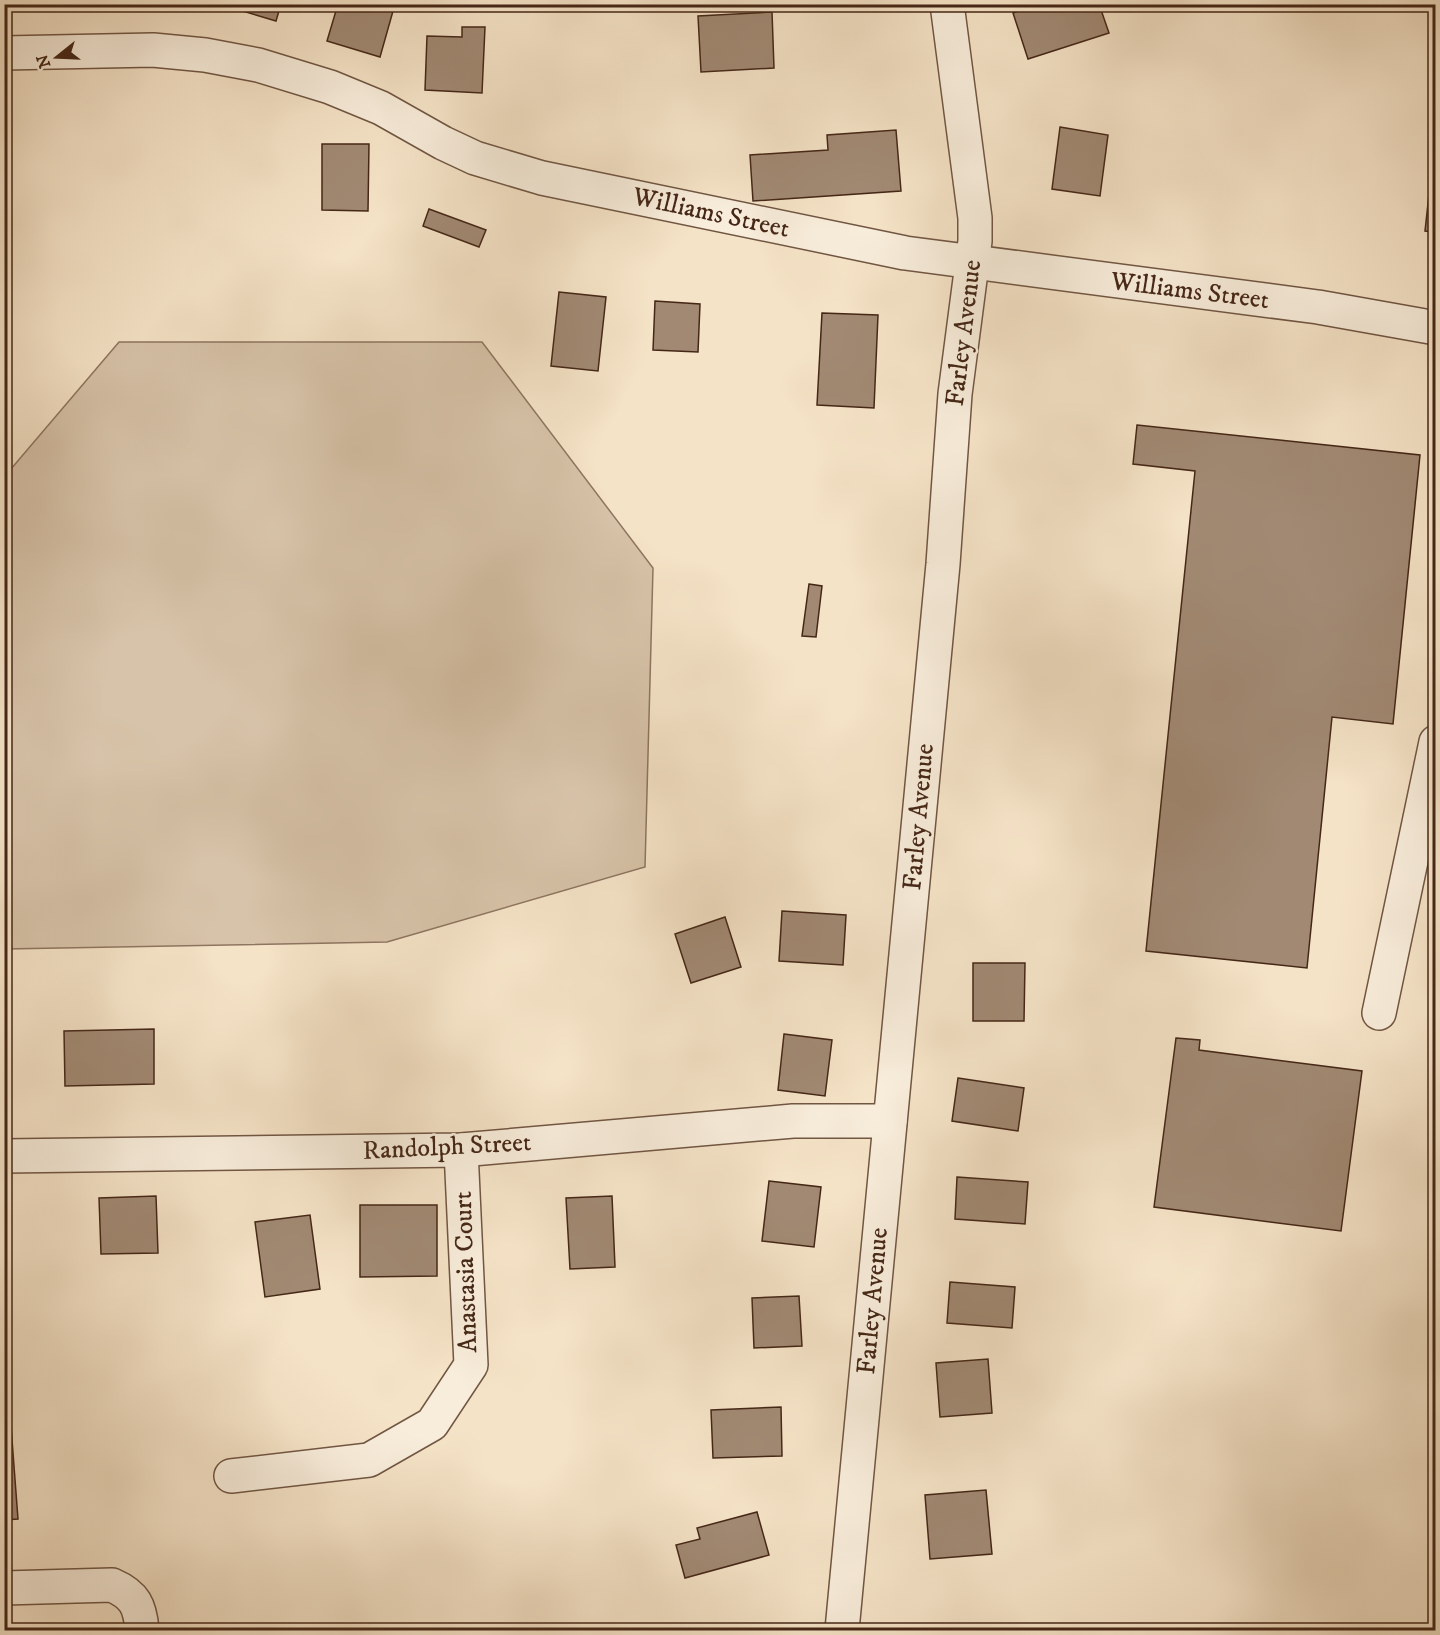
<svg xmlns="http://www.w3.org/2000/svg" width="1440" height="1635" viewBox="0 0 1440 1635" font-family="'IM FELL DW Pica',serif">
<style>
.green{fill:#d7c3a9;stroke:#8e7560;stroke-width:1.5}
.building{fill:#a18973;stroke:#452717;stroke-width:1.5}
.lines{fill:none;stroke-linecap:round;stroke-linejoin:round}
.minor-casing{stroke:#715643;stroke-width:36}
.minor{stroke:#f8eddb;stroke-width:33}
.labels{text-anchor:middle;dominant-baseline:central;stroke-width:5;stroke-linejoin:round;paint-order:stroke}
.street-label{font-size:26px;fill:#452717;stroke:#f8eddb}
</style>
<rect width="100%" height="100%" fill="#f5e3c7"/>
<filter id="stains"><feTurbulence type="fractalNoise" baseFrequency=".00333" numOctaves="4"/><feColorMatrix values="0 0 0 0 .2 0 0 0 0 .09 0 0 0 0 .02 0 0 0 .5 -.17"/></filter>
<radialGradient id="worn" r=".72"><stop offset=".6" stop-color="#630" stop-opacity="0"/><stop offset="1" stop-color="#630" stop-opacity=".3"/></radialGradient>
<!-- green -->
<path class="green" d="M119,342H482L653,568L645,867L387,942L5,949V476Z"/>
<!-- building -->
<g class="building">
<path d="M230,4H281L276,21L229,7Z"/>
<path d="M338,4H395L380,57L327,41Z"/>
<path d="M824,4H873V6L824,10Z"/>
<path d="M1038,4H1099L1109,33L1028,59L1013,13Z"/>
<path d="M772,12L774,68L701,72L698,16Z"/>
<path d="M462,27H485L482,93L425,90L427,36L462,37Z"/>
<path d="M1060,127L1108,135L1100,196L1052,189Z"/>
<path d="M896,130L901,191L753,201L750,155L828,150L827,135Z"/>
<path d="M322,144H369L368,211L322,210Z"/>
<path d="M1431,176H1436V232L1425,231Z"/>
<path d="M429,209L486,230L479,247L423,226Z"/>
<path d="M559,292L606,297L598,371L551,366Z"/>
<path d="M655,301L700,304L698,352L653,350Z"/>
<path d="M822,313L878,315L874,408L817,405Z"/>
<path d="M1137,425L1420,455L1393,724L1332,717L1307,968L1146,951L1195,471L1133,464Z"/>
<path d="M809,584L822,586L816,637L802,636Z"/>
<path d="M782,911L846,915L843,965L779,961Z"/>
<path d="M725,917L741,967L691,983L675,934Z"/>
<path d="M973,963H1025L1024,1021H973Z"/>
<path d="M154,1029V1084L65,1086L64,1031Z"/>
<path d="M784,1034L832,1040L825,1096L778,1090Z"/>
<path d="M1176,1038L1200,1040L1199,1050L1362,1071L1341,1231L1154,1207Z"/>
<path d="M958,1078L1024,1088L1018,1131L952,1121Z"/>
<path d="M957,1177L1028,1182L1025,1224L955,1219Z"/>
<path d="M769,1181L821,1187L814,1247L762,1241Z"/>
<path d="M156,1196L158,1253L101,1254L99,1198Z"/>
<path d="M612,1196L615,1267L570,1269L566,1198Z"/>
<path d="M360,1205H437V1276L360,1277Z"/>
<path d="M310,1215L320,1289L265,1297L255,1222Z"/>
<path d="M950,1282L1015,1287L1012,1328L947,1323Z"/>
<path d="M799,1296L802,1346L754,1348L752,1298Z"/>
<path d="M988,1359L992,1413L940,1417L936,1363Z"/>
<path d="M781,1407L782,1456L713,1458L711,1410Z"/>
<path d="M4,1413H10L18,1519L4,1520Z"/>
<path d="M986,1490L992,1554L930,1559L925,1495Z"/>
<path d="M757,1512L769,1555L685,1578L676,1545L700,1539L697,1528Z"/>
<path d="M285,1625L286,1630H261Z"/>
<path d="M1200,1626L1360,1630H1200Z"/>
</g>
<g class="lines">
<!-- minor casing -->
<g class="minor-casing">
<g id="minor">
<path d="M4,53L153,50L205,55L258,65L330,87L381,108L443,143L475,158L542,178L905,253L1318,307L1436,328"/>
<path d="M1379,1013L1436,742"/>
<path d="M4,1156L461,1150L793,1121H890"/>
<path d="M231,1476L369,1460L432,1424L471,1365L461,1150"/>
<path d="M4,1588L112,1585C135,1595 140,1606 142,1630"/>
<path d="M842,1630L943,564L955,394L975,241V218L947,4"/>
</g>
</g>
<!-- minor -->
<use href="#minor" class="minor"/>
</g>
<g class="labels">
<!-- street labels -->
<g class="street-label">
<text transform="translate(711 213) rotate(12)">Williams Street</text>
<text transform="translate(1190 291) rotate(7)">Williams Street</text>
<text transform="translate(964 333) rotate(-83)">Farley Avenue</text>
<text transform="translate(919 817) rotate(-85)">Farley Avenue</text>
<text transform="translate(447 1147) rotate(-3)">Randolph Street</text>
<text transform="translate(466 1272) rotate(-92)">Anastasia Court</text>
<text transform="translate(873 1301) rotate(-85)">Farley Avenue</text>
</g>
</g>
<!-- margin -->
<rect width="1440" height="1635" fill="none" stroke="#f5e3c7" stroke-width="24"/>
<rect x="6" y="6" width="1428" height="1623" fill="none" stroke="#452717" stroke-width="3"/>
<rect x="12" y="12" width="1416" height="1611" fill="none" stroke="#452717" stroke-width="1.5"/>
<!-- north arrow -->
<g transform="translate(57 57) rotate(252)" stroke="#f8eddb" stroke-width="4.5" paint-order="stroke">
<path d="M0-4.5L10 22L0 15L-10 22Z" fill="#452717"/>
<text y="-9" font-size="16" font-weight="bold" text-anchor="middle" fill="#452717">N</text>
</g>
<rect width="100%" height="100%" filter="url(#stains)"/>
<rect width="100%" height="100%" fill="url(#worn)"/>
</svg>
